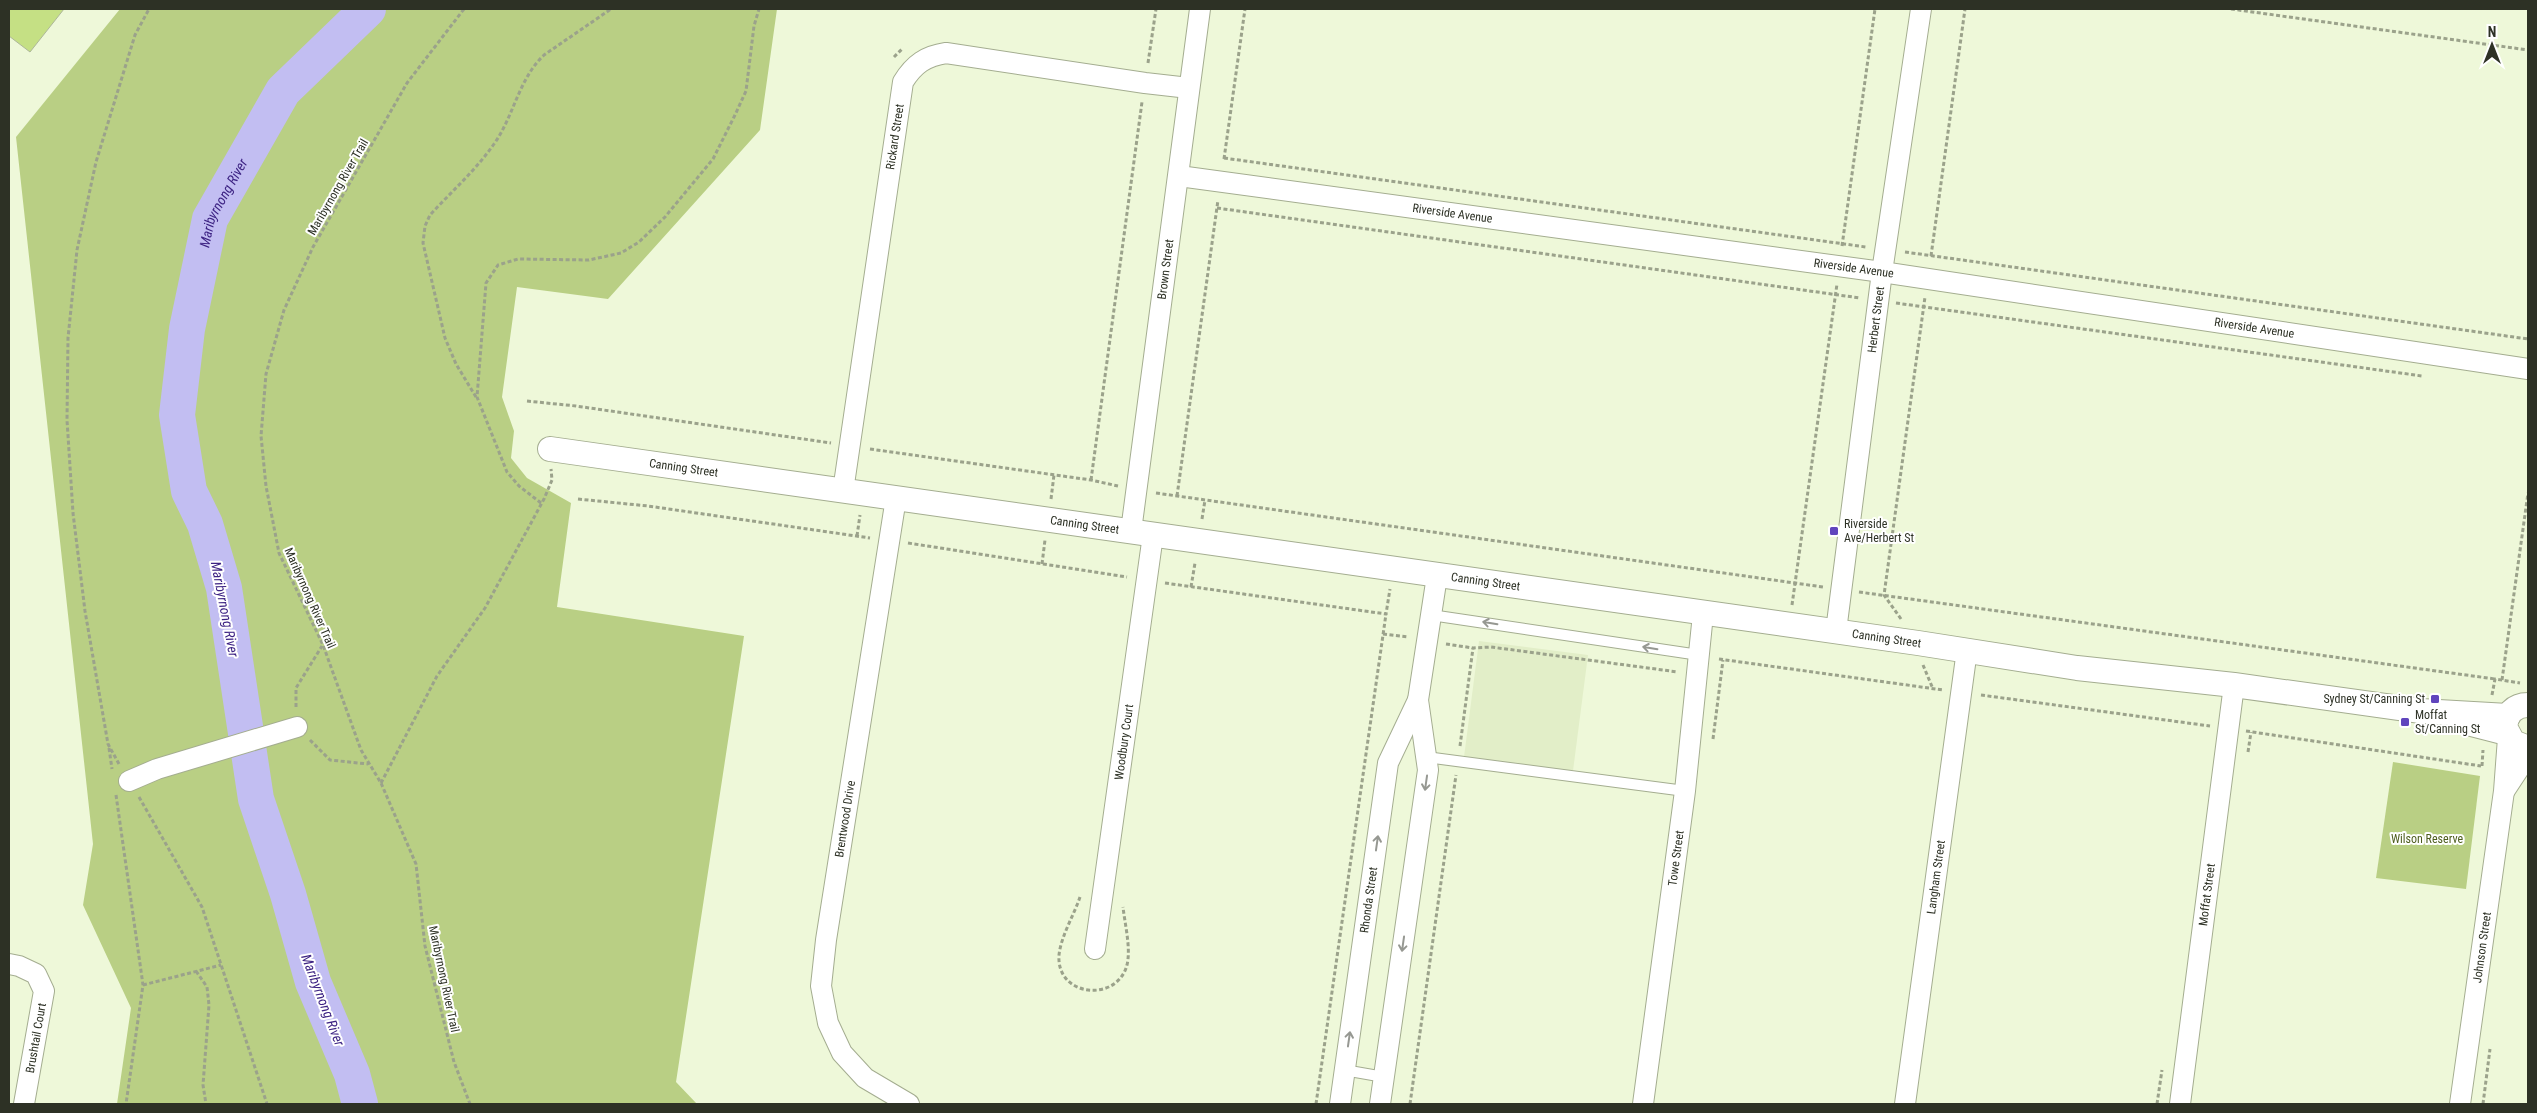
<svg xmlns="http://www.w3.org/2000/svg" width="2537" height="1113" viewBox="0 0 2537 1113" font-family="'Roboto Condensed',sans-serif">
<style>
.built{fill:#e2eec8}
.green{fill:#b9cf84}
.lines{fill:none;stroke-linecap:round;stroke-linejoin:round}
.river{stroke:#c2bef2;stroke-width:36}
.building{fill:#c5e084;stroke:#adb79a}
.service-casing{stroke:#a4ad90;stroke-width:12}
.minor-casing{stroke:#a4ad90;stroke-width:22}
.tertiary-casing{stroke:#a4ad90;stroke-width:26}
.path{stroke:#9ba28b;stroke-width:3;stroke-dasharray:4 2.5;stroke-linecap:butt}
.service{stroke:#fff;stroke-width:10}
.minor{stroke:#fff;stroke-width:20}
.tertiary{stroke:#fff;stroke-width:24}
.oneway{stroke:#969892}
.poi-dot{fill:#6045bd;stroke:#fff;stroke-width:2}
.labels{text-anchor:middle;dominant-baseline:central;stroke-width:4;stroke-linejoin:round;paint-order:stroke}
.street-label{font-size:12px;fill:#2d3125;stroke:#fff}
.poi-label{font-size:12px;fill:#2d3125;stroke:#fff;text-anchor:start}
.park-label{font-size:12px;fill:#4d5d1d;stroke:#fff}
.water-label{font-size:14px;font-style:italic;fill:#3d2383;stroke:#fff}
</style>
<rect width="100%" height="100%" fill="#eef8d9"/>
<!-- built -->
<path class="built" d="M1479,641L1588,655L1573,771L1464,757Z"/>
<!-- green -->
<g class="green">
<path d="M120,9H777L760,130L608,299L517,287L502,397L514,431L511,458L527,478L571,503L557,607L744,636L676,1082L697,1104H117L131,1008L83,905L93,844L16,137Z"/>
<path d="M2393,762L2480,776L2466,889L2376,878Z"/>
</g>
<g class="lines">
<!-- river -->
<path class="river" id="s1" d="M360,1104L352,1074L313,982L288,894L256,799L224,588L205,524L189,491L177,415L187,329L210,219L283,91L368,9"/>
</g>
<!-- building -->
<path class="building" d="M9,9H64L30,52L9,36Z"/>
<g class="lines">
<!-- service casing -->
<g class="service-casing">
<g id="service">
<path d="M1431,615L1699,655"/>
<path d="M1426,757L1685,791"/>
<path d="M1344,1070L1384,1077"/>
</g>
</g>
<!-- minor casing -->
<g class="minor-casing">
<g id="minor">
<path id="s2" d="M1179,176L1882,272L2528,369"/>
<path id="s3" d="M843,491L903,82C914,64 926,56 946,53L1145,83L1189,88"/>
<path d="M896,498L826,940L821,986L828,1023L842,1053L865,1078L909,1104"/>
<path id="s4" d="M1131,531L1200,9"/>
<path id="s5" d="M1836,631L1882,272L1921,9"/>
<path d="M129,781L157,769L297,727"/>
<path d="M2505,790L2528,755"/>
<path id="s6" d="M1095,949L1153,535"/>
<path d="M9,964L19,966L36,974L44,991L24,1104"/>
<path id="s7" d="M1340,1104L1388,763L1418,700"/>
<path d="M1380,1104L1428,770L1418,700L1437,576"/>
<path id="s8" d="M1643,1104L1685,791L1703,614"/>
<path id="s9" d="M1905,1104L1967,650"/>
<path id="s10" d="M2180,1104L2234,685"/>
<path id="s11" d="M2460,1104L2504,791L2508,738"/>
</g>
</g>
<!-- tertiary casing -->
<g class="tertiary-casing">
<g id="tertiary">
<path id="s12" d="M550,449L1918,643L2077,668L2234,685L2421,711L2508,716"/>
<path d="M2528,705C2514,705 2506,714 2505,727L2513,742L2528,748"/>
<path d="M2471,724L2506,733"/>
</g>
</g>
<!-- path -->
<g class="path">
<path d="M464,9L407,83L313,247L284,310L266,374L261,436L266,486L279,553L323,645L361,750L381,783L416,864L425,946L454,1062L470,1104"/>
<path d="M2231,9L2528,50"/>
<path d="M894,57L903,48"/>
<path d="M1148,63L1156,9"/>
<path d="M1224,158L1866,247"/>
<path d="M1224,159L1245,9"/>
<path d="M1217,208L1860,298"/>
<path d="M1842,246L1875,9"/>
<path d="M1905,252L2528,339"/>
<path d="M1931,256L1965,9"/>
<path d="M1896,303L2422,376"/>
<path d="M476,397L456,364L445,338L423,243L425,226L430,215C451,192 476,170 494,144C514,116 518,80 544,55L611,9"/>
<path d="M527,401L576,406L831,443"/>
<path d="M870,449L1091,480L1118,486"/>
<path d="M1091,480L1142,102"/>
<path d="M1156,493L1823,587"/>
<path d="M1177,496L1218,200"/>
<path d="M578,499L648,506L870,538"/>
<path d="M1051,499L1054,475"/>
<path d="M541,503L519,486L507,472L477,397L486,283L498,265L518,259L589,260L621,253L639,242L665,217L713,159L735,115L746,91L754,26L759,9"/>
<path d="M1202,519L1205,500"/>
<path d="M857,536L860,515"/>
<path d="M908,543L1127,577"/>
<path d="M1042,564L1045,540"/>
<path d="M1165,583L1386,614L1390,589"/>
<path d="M1191,587L1195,563"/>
<path d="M1859,592L2495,679"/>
<path d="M1792,605L1837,284"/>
<path d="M1901,619L1884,595L1925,297"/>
<path d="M1383,634L1408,637"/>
<path d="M1446,644L1473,648L1491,647L1678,672"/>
<path d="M1719,659L1943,690"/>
<path d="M1923,665L1933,689"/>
<path d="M2502,680L2528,493"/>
<path d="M1981,695L2210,726"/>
<path d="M2492,695L2495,679L2520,683"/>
<path d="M296,707V688L322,646"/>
<path d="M2246,731L2481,766"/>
<path d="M1713,739L1723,660"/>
<path d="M310,740L330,760L368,764"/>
<path d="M1460,746L1473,648"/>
<path d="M109,748L112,769"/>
<path d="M2248,752L2251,732"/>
<path d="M119,764L108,744L85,611L73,513L67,420L68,338L77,250L96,162L135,35L149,9"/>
<path d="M2482,766L2483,750"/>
<path d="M381,783L437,676L485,608L544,499L552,480L551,469"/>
<path d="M116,795L143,985L126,1104"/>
<path d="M139,797L202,907L267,1104"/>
<path d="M1080,897C1074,915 1061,936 1059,955C1056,997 1117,1003 1127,965C1131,948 1125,925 1123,907"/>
<path d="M196,971L207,987L209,1005L203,1085L206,1104"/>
<path d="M143,985L221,965"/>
<path d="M1316,1104L1386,614"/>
<path d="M1410,1104L1456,775"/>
<path d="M2157,1104L2162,1070"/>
<path d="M2483,1104L2490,1049"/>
</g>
<!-- service -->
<use href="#service" class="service"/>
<!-- minor -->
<use href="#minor" class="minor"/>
<!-- tertiary -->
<use href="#tertiary" class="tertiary"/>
</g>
<!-- one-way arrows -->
<defs><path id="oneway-shaft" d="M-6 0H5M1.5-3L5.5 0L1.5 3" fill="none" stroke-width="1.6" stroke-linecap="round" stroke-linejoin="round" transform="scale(1.25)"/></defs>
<g class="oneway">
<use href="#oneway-shaft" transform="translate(1490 623) rotate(-171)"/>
<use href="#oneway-shaft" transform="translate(1650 648) rotate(-171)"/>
<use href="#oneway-shaft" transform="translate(1426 783) rotate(98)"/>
<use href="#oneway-shaft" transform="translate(1377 843) rotate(-82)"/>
<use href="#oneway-shaft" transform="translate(1403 944) rotate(98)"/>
<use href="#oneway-shaft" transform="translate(1349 1039) rotate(-82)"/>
</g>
<!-- markers -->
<g class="poi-dot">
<rect x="1829" y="526" width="10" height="10" rx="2.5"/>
<rect x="2430" y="694" width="10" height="10" rx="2.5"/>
<rect x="2400" y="717" width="10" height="10" rx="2.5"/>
</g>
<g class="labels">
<!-- street labels -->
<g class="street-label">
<text stroke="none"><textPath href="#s3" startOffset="358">Rickard Street</textPath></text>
<text transform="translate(338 187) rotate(-60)">Maribyrnong River Trail</text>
<text stroke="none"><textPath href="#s2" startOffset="276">Riverside Avenue</textPath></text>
<text stroke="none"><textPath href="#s2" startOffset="681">Riverside Avenue</textPath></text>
<text stroke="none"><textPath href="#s4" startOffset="264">Brown Street</textPath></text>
<text stroke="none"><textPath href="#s5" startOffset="314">Herbert Street</textPath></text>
<text stroke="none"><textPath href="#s2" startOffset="1086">Riverside Avenue</textPath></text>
<text stroke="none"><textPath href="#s12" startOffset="135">Canning Street</textPath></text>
<text stroke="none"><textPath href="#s12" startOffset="540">Canning Street</textPath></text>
<text stroke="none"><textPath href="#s12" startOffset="945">Canning Street</textPath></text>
<text transform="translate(310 598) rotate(66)">Maribyrnong River Trail</text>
<text stroke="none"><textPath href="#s12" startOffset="1350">Canning Street</textPath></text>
<text stroke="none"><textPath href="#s6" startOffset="209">Woodbury Court</textPath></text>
<text transform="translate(845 819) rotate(-81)">Brentwood Drive</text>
<text stroke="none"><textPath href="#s8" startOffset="248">Towe Street</textPath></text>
<text stroke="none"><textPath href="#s9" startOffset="229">Langham Street</textPath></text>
<text stroke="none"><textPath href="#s10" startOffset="211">Moffat Street</textPath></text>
<text stroke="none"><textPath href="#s7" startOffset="206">Rhonda Street</textPath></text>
<text stroke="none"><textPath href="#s11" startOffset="158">Johnson Street</textPath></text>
<text transform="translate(444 979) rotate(78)">Maribyrnong River Trail</text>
<text transform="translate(36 1038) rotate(-80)">Brushtail Court</text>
</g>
<!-- poi labels -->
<g class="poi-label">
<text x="1844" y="524">Riverside<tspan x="1844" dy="14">Ave/Herbert St</tspan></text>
<text x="2425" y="699" text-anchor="end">Sydney St/Canning St</text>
<text x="2415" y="715">Moffat<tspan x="2415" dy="14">St/Canning St</tspan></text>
</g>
<!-- park labels -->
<g class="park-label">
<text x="2427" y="839">Wilson Reserve</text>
</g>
<!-- water labels -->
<g class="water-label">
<text stroke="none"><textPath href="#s1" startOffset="935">Maribyrnong River</textPath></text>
<text transform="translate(225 609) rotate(79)">Maribyrnong River</text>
<text transform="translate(323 1000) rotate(69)">Maribyrnong River</text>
</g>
</g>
<!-- border -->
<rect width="2537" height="1113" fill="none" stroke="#2d3125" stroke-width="20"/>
<!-- north arrow -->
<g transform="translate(2492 45)" stroke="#ffffff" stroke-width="4" paint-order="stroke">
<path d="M0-4L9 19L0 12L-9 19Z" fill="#2d3125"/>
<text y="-8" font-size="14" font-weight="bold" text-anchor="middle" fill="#2d3125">N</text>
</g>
</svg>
